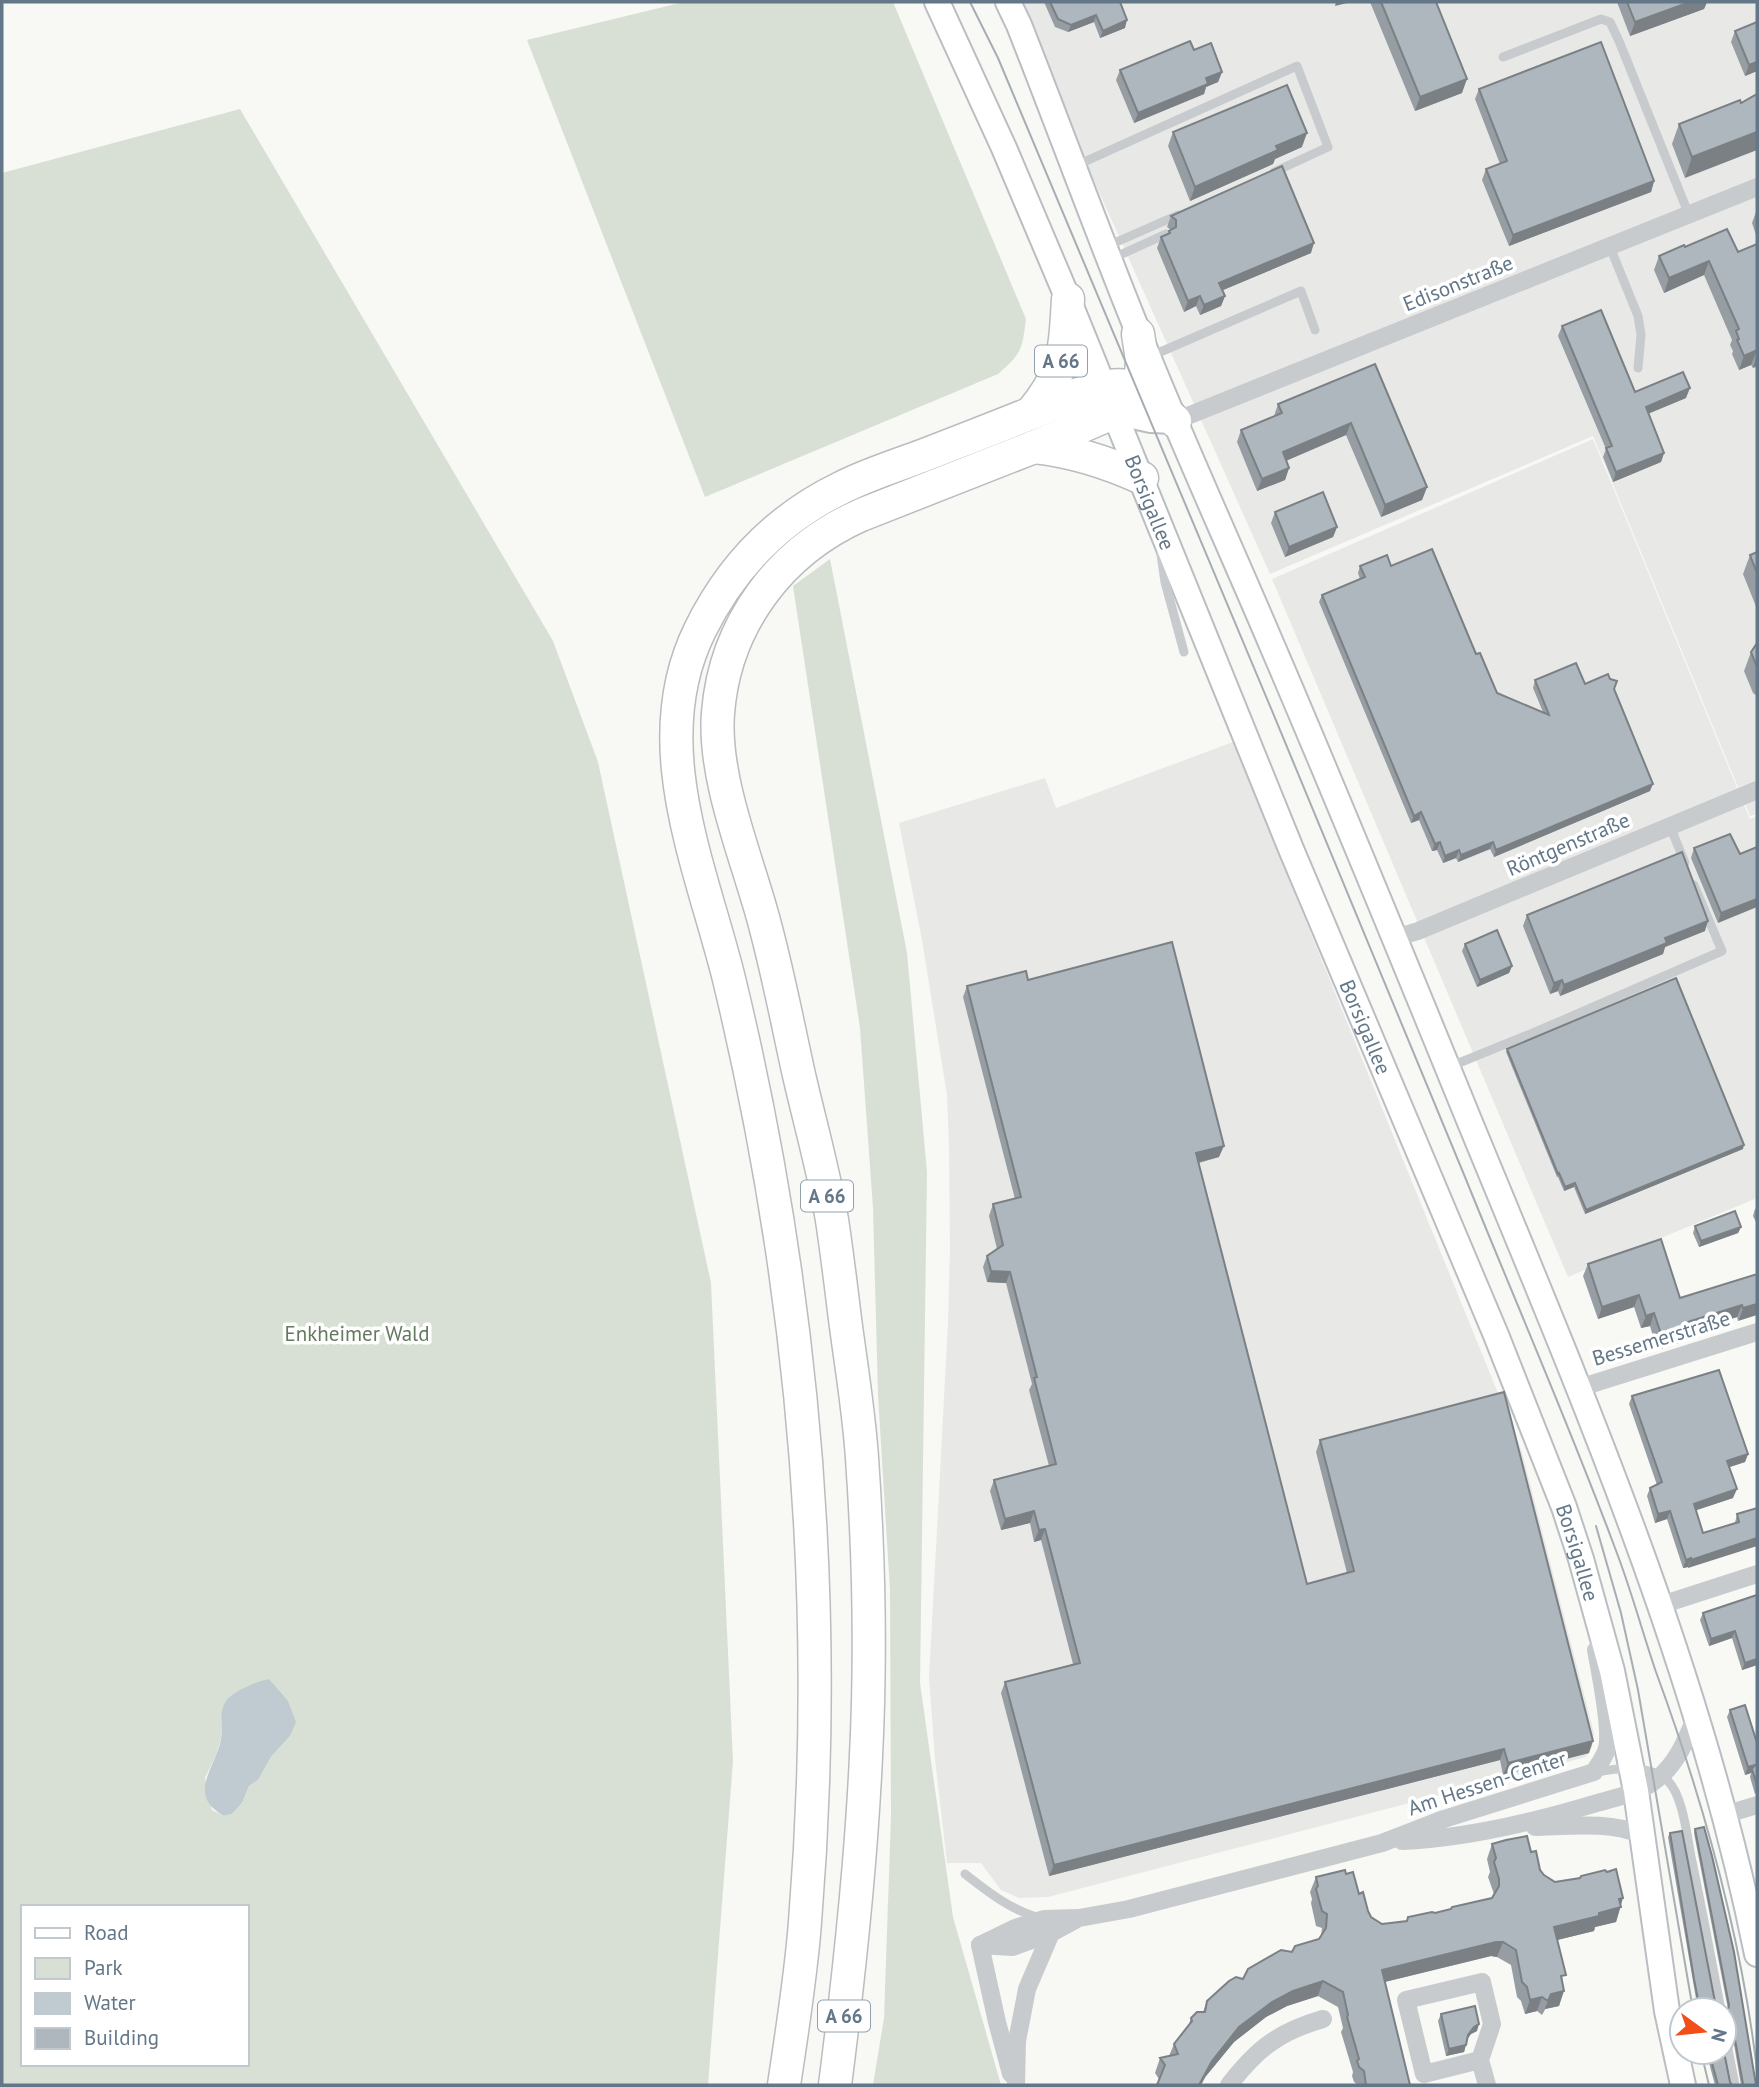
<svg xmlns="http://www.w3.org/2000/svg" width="1759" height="2087" viewBox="0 0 1759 2087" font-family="'PT Sans',sans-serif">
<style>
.built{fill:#e8e9e7}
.green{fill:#d8e0d5;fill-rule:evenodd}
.water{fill:#c0cbd1}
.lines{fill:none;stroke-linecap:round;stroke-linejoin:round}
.secondary-casing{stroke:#b9bec3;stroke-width:28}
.motorway-casing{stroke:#b9bdc0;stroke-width:35}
.service{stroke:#c7cbce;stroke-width:9}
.minor{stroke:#c7cbce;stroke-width:18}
.secondary{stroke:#fff;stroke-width:24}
.motorway{stroke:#fff;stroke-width:32}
.tram{stroke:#a6adb3;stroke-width:2}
.wall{fill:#969da3}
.shaded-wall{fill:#7a8084}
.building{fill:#aeb7bd;stroke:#7a8084;stroke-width:2}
.labels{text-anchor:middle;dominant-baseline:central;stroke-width:7;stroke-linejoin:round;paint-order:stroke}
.shield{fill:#fff;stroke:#92a0ac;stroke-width:2}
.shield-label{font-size:19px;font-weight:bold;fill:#637788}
.street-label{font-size:21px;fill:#637788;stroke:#fff}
.park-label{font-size:21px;fill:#647a5f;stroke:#fff}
</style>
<rect width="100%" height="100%" fill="#f8f8f4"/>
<!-- built -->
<g class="built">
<path d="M1014,2H1757V814L1750,816L1593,436L1270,574Z"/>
<path d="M1593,439L1750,819L1757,816V1198L1568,1277L1272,579Z"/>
<path d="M1233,742L1522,1452L1594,1733L1592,1747L1586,1757L1048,1897L1019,1898L1001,1890L981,1863H947L935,1759L929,1678L948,1323L950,1249L949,1146L947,1095L922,940L899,823L1045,778L1056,808Z"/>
</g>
<!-- green -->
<g class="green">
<path d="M684,2H893L1026,319C1022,350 1022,353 998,374L705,497L527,40Z"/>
<path d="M240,109L553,641L598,762L711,1283L733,1761L708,2085H2V173ZM288,1701L290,1736L271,1757L258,1780L249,1786L242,1803L232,1814L224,1816L212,1810L205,1778L216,1755L221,1738V1716ZM23,1907H247V2064H23Z"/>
<path d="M830,559L907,953L927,1172L920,1683L953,1917L1001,2085H873L884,2018L891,1816L890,1590L878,1395L873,1208L860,1028L793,586Z"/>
</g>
<!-- water -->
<path class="water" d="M269,1679L288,1701L296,1722L290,1736L271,1757L258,1780L249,1786L242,1803L232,1814L224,1816C186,1794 215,1770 221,1739C223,1727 218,1713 226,1701C233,1691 257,1681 269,1679Z"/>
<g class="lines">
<!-- secondary casing -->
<g class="secondary-casing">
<g id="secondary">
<path id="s1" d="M937,2L1004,148L1068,299L1291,849L1496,1335L1564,1507L1581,1559L1612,1671L1636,1791L1667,2011L1683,2085"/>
<path d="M1008,2L1019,25C1062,134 1102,245 1147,354C1187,453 1232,551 1274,650C1341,806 1405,963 1469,1120C1581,1392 1699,1665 1757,1954"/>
<path d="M1115,412L1151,420L1175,421"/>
</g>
</g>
<!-- motorway casing -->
<g class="motorway-casing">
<g id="motorway">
<path d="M1031,413C1065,373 1065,350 1068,299"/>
<path d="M1034,447C1072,451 1107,462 1142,478"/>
<path d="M784,2085C792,2031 801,1976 805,1922C831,1604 804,1289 729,979C701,866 644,743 700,630C731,567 777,519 841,488C866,475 895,466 922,456C973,436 1024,417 1075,395C1130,378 1134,381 1175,421"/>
<path d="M835,2085C849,1976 861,1866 866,1756C871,1657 869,1557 862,1458C859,1412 851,1365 845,1319C841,1286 837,1253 832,1220C824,1172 810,1123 799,1075C787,1021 777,967 762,914C745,853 713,776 718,713C725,624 780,551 861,515L1034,447L1115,412L1132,397L1137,388L1141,375L1142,360L1138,334"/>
</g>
</g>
<!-- service -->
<g class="service">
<path d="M1503,57L1601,19L1610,22L1619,41L1689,215"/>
<path d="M1075,166L1297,66L1328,147L1274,172"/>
<path d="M1105,247L1178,215"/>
<path d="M1610,247L1638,316L1641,335L1638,368"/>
<path d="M1111,259L1166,234"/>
<path d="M1151,356L1301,291L1315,330"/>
<path d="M1161,554L1165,582L1184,652"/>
<path d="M1670,826L1685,863"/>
<path d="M1449,1067L1540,1030L1722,951L1694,885"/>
<path d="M1596,1772C1618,1768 1650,1764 1668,1781C1683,1796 1687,1836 1691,1857C1702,1908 1711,1959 1721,2010"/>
<path d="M965,1874C988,1892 1011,1910 1039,1918"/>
<path d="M1724,2028L1735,2085"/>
</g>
<!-- minor -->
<g class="minor">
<path d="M1175,421L1757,187"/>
<path d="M1395,938L1418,931L1757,790"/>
<path d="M1579,1388L1757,1332"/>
<path d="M1658,1606L1757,1574"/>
<path d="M1724,1815L1757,1805"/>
<path d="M1535,1827C1571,1826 1610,1821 1642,1835"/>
<path d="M1402,1841C1468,1838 1534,1822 1597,1803C1618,1797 1640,1793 1657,1779C1677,1764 1687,1738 1696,1716"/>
<path d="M980,1945L1015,1928L1044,1919L1079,1918L1129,1909L1382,1843L1444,1819L1594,1772C1599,1764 1605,1757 1607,1748C1612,1729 1600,1672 1596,1650"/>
<path d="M980,1945L997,2022L1011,2074"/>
<path d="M980,1945L1012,1947L1051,1933"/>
<path d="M1480,2060L1424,2074L1406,2000L1482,1982L1492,2024L1480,2060L1487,2085"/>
<path d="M1016,2085L1017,2041L1027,1989L1051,1933L1075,1920"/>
<path d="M1229,2085C1257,2049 1278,2032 1323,2019"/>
</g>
<!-- secondary -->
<use href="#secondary" class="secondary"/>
<!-- motorway -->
<use href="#motorway" class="motorway"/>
<!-- tram -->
<g class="tram">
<path d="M970,2L998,58C1156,431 1311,803 1465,1177C1515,1301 1569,1424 1615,1548C1631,1589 1642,1631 1656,1672C1703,1800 1741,1934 1757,2070"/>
<path d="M1596,1526L1621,1613L1638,1690L1693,2010"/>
<path d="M1701,2052L1709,2085"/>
</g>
</g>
<!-- wall -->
<g class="wall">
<path d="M1044,2H1120L1125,28L1100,38L1094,22L1068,32L1055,27Z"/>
<path d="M1370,2H1436L1462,93L1415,111Z"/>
<path d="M1617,2H1707L1704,9L1630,36Z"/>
<path d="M1757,22V71L1745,76L1731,42L1735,31Z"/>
<path d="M1194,50L1222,72L1218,82L1206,87L1204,94L1134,123L1116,80L1120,70Z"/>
<path d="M1479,89L1654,181L1651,192L1509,246L1482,180L1486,169L1500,164L1475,99Z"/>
<path d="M1740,100L1685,178L1672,144L1679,124Z"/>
<path d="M1173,132L1302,147L1275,159L1273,164L1190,201L1168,146Z"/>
<path d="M1757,209V238L1752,223Z"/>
<path d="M1171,216L1311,253L1223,290L1225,296L1221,306L1200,315L1196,306L1184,312L1157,248L1161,237L1168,234L1169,231L1171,230L1167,227Z"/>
<path d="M1757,244V366L1753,368L1751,365L1739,370L1732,354L1733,351L1730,345L1732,340L1704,275L1664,293L1654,270L1659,256L1685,247L1738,252Z"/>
<path d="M1562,326L1635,392L1686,398L1648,414L1664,453L1661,462L1613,482L1603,457L1606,449L1558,336Z"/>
<path d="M1375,364L1427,487L1422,500L1381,517L1346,435L1286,461L1289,468L1285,480L1257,491L1237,442L1241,430L1274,416L1278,404Z"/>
<path d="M1275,512L1337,527L1333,537L1285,557L1271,523Z"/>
<path d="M1757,549V609L1743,574L1750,555L1756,552Z"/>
<path d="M1360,566H1391L1476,654L1497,693L1543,712L1533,688L1535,680L1585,684L1614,689L1650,791L1494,857L1490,849L1458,862L1456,858L1443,863L1437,850L1432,851L1419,820L1411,823L1319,602L1322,595L1360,579L1358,573Z"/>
<path d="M1757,643V696L1753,693L1744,671L1751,652Z"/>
<path d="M1757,847L1718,923L1691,858L1694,848L1740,854Z"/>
<path d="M1527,915L1705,931L1665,947L1663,954L1560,996L1558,991L1550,994L1523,926Z"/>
<path d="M1465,944L1512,966L1509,973L1477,987L1462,951Z"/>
<path d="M1028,980L1219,1157L1199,1163L1307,1584L1347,1573L1316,1452L1320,1440L1589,1753L1503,1775L1500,1760L1049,1876L1001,1693L1005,1682L1073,1664L1041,1540L1034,1542L1030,1523L1001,1530L990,1491L994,1480L1049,1466L1029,1390L1032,1384L1006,1283L987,1282L983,1267L987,1256L997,1249L989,1216L993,1204L1015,1199L963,997L967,986Z"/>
<path d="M1507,1049L1743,1149L1585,1214L1574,1187L1564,1191L1558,1177H1557L1506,1052Z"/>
<path d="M1757,1208V1224L1753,1216L1755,1209Z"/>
<path d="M1695,1226L1741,1227L1738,1233L1699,1247L1693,1233Z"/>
<path d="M1588,1264L1680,1298L1757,1274L1738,1321L1737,1317L1688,1333L1685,1341L1657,1350L1650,1326L1641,1328L1634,1307L1598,1319L1583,1276Z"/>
<path d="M1632,1396L1748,1454L1745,1462L1729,1467L1733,1498L1696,1510L1703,1533L1735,1523L1737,1514L1757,1508L1688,1568V1567L1683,1568L1667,1519L1655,1523L1647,1496L1650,1488L1657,1485L1629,1404Z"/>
<path d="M1757,1595V1665L1742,1670L1732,1638L1709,1646L1700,1620L1703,1613Z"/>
<path d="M1730,1710L1757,1743V1793L1755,1794L1750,1777L1751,1773L1745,1775L1727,1717Z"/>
<path d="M1695,1829L1756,2085H1741L1731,2027L1727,2022L1728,2009L1694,1833Z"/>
<path d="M1670,1833L1716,2007L1717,2010H1698L1668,1837Z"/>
<path d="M1492,1844L1531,1852L1544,1875L1555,1882L1621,1905L1616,1922L1595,1927L1594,1931L1557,1940L1563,1983L1559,2006L1545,2009L1542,2015L1537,2011L1525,2014L1521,2001L1517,1997L1511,1965L1497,1957L1491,1956L1385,1982L1410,2085H1358L1354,2082L1352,2076L1353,2072L1341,2032L1343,2028L1338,2007L1318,1996L1287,2006L1266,2017L1234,2042L1206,2076L1159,2079L1155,2073L1160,2058L1169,2056L1174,2044L1189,2024L1191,2018L1203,2012L1207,2001L1243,1979L1319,1939L1321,1936L1322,1928L1316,1926L1311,1903L1312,1899L1310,1892L1316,1877L1346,1874L1359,1894L1371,1917L1382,1924L1407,1921L1492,1898L1494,1894L1488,1877L1490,1872L1487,1859Z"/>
<path d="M1441,2014L1477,2031L1471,2034L1467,2039L1464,2052L1446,2056L1438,2021Z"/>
<path d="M1706,2052H1724L1730,2082L1732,2085H1715Z"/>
</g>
<!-- shaded-wall -->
<g class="shaded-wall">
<path d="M1336,2H1351L1335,6Z"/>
<path d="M1690,2H1707L1704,9L1630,36L1635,22Z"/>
<path d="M1096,15L1094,22L1068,32L1071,25Z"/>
<path d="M1127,20L1125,28L1100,38L1103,31Z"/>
<path d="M1757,62V71L1745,76L1749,65Z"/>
<path d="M1222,72L1218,82L1206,87L1204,94L1134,123L1138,113L1206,78Z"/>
<path d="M1467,79L1462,93L1415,111L1420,97Z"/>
<path d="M1757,132V150L1685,178L1692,157Z"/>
<path d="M1307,133L1302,147L1275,159L1273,164L1190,201L1195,187L1276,146Z"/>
<path d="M1654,181L1651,192L1509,246L1513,235Z"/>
<path d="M1314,243L1311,253L1216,293L1219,283Z"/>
<path d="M1709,261L1704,275L1664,293L1669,278Z"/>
<path d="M1200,296L1196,306L1184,312L1188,301Z"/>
<path d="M1225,296L1221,306L1200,315L1204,305Z"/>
<path d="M1757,350L1751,365L1739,370L1744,356Z"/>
<path d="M1757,355V366L1753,368Z"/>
<path d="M1690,388L1686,398L1642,416L1646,407Z"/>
<path d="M1351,423L1346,435L1278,464L1283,452Z"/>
<path d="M1664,453L1661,462L1613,482L1616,472Z"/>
<path d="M1289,468L1285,480L1257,491L1262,479Z"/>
<path d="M1427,487L1422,500L1381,517L1385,505Z"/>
<path d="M1337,527L1333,537L1285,557L1289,547Z"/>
<path d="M1653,784L1650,791L1494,857L1496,850Z"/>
<path d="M1421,812L1419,820L1411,823L1414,816Z"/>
<path d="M1440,842L1437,850L1432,851L1435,844Z"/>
<path d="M1493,842L1490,849L1458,862L1461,855Z"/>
<path d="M1459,850L1456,858L1443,863L1445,856Z"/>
<path d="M1757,899V907L1718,923L1721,913Z"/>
<path d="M1708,921L1705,931L1665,947L1663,954L1560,996L1564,985L1665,938Z"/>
<path d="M1512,966L1509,973L1477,987L1480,980Z"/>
<path d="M1562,980L1558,991L1550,994L1554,983Z"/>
<path d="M1744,1145L1743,1149L1585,1214L1586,1210Z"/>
<path d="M1224,1146L1219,1157L1192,1164L1196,1153Z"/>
<path d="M1575,1183L1574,1187L1564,1191L1565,1187Z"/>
<path d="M1741,1227L1738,1233L1699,1247L1701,1241Z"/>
<path d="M991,1271L1010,1272L1006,1283L987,1282Z"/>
<path d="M1639,1295L1634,1307L1598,1319L1602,1307Z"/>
<path d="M1757,1304V1315L1738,1321L1743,1308Z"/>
<path d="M1742,1305L1737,1317L1688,1333L1685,1341L1657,1350L1662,1337L1688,1322Z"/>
<path d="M1654,1313L1650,1326L1641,1328L1646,1316Z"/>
<path d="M1748,1454L1745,1462L1724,1469L1727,1461Z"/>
<path d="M1737,1489L1733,1498L1691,1512L1694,1504Z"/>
<path d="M1034,1511L1030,1523L1001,1530L1005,1519Z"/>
<path d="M1670,1511L1667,1519L1655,1523L1658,1514Z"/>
<path d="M1045,1529L1041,1540L1034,1542L1039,1530Z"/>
<path d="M1757,1538V1546L1688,1568L1691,1560Z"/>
<path d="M1691,1558L1688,1567L1683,1568L1686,1560Z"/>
<path d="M1735,1631L1732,1638L1709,1646L1711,1639Z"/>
<path d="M1757,1659V1665L1742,1670L1745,1663Z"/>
<path d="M1593,1741L1589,1753L1503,1775L1508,1763Z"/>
<path d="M1504,1749L1500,1760L1049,1876L1054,1865Z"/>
<path d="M1755,1765L1751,1773L1745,1775L1748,1767Z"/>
<path d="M1623,1898L1616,1922L1595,1927L1594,1931L1549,1942L1554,1927L1599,1913L1619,1899Z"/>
<path d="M1496,1942H1503L1497,1957L1491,1956L1376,1984L1382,1970Z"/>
<path d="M1323,1981L1318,1996L1287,2006L1266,2017L1234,2042L1206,2076L1201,2085H1199L1212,2061L1239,2027L1272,2002L1293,1991Z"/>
<path d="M1564,1991L1559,2006L1545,2009L1542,2015L1551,1994Z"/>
<path d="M1542,1997L1537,2011L1525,2014L1530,2000Z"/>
<path d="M1479,2024L1477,2031L1471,2034L1465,2042L1468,2035L1474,2027Z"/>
<path d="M1466,2045L1464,2052L1446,2056L1449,2049Z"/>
</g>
<!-- building -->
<g class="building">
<path d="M1050,2H1120L1127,20L1103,31L1096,15L1071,25L1058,19Z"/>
<path d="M1381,2H1436L1467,79L1420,97Z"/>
<path d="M1627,2H1690L1635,22Z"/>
<path d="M1757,22V62L1749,65L1735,31Z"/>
<path d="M1190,41L1194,50L1211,43L1222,72L1206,78L1208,84L1138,113L1120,70Z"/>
<path d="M1601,42L1654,181L1513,235L1486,169L1507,161L1479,89Z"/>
<path d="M1287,85L1307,133L1276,146L1278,150L1195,187L1173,132Z"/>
<path d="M1757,94V132L1692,157L1679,124L1740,100L1741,103Z"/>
<path d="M1282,166L1314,243L1219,283L1225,296L1204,305L1200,296L1188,301L1161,237L1170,233L1169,231L1176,227V220L1171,216Z"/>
<path d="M1727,229L1738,252L1757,244V352V350L1744,356L1737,340L1739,339L1736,331L1739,329L1709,261L1669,278L1659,256L1684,245L1685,247Z"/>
<path d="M1601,310L1635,392L1683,372L1690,388L1646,407L1664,453L1616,472L1606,448L1612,446L1562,326Z"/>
<path d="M1375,364L1427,487L1385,505L1351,423L1283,452L1289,468L1262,479L1241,430L1282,413L1278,404Z"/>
<path d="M1323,492L1337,527L1289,547L1275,512Z"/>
<path d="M1432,549L1476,654L1480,653L1497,693L1549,715L1535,680L1576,663L1585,684L1608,674L1610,679L1617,681L1614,689L1653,784L1496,850L1493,842L1461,855L1459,850L1445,856L1440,842L1435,844L1421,812L1414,816L1322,595L1365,577L1360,566L1387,555L1391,566Z"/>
<path d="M1757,552V573L1750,555Z"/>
<path d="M1757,643V667L1751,652Z"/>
<path d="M1730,834L1740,854L1757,847V899L1721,913L1694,848Z"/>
<path d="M1682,852L1708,921L1665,938L1667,943L1564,985L1562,980L1554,983L1527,915Z"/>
<path d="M1497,930L1512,966L1480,980L1465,944Z"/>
<path d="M1172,942L1224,1146L1196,1153L1307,1584L1354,1571L1320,1440L1504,1392L1593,1741L1508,1763L1504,1749L1054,1865L1005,1682L1080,1663L1045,1529L1039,1530L1034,1511L1005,1519L994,1480L1056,1464L1034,1378L1037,1377L1010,1272L991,1271L987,1256L1003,1245L993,1204L1021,1197L967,986L1026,971L1028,980Z"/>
<path d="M1676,978L1744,1145L1586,1210L1575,1183L1565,1187L1559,1173L1558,1174L1507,1049Z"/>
<path d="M1735,1211L1741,1227L1701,1241L1695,1226Z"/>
<path d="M1661,1239L1680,1298L1757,1274V1304L1743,1308L1742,1305L1688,1322L1690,1329L1662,1337L1654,1313L1646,1316L1639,1295L1602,1307L1588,1264Z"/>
<path d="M1719,1370L1748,1454L1727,1461L1737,1489L1694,1504L1703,1533L1739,1522L1737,1514L1757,1508V1538L1691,1560V1558L1686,1560L1670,1511L1658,1514L1650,1488L1662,1482L1632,1396Z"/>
<path d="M1757,1595V1659L1745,1663L1735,1631L1711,1639L1703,1613Z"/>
<path d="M1745,1705L1757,1743V1785L1752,1769L1755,1765L1748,1767L1730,1710Z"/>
<path d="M1704,1827L1712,1856L1734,1952L1756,2085H1742L1743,2084L1732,2023L1728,2018L1724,2017V2012L1728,2011L1729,2005L1695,1829Z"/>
<path d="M1682,1831L1716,2007L1717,2010H1700L1694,1979L1670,1833Z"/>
<path d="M1527,1836L1531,1852L1536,1851L1540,1870L1544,1875L1555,1882L1580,1878L1581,1876L1605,1870L1607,1872L1616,1869L1623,1898L1619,1899L1621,1907L1599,1913V1916L1554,1927L1566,1975L1561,1976L1564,1991L1551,1994L1548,2001L1542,1997L1530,2000L1527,1987L1522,1982L1516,1950L1503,1942H1496L1382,1970L1410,2085H1366L1364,2071L1359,2067L1357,2061L1359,2059L1347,2017L1348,2015L1343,1992L1323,1981L1293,1991L1272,2002L1239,2027L1212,2061L1199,2085H1157L1165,2065L1160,2058L1178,2054L1174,2044L1192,2021L1191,2018L1197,2012H1205L1207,2001L1229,1981L1236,1977L1243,1979L1248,1969L1281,1950L1292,1952L1295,1946L1319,1939L1326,1928L1327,1914L1322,1911L1316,1889L1318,1886L1316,1877L1345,1870L1346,1874L1353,1872L1359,1894L1363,1892L1368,1911L1371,1917L1382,1924L1407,1921L1408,1917L1432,1912L1435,1913L1451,1909L1452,1907L1492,1898L1499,1886V1879L1494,1862L1496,1858L1492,1844L1506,1840Z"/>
<path d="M1475,2006L1479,2024L1474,2027L1468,2035L1466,2045L1449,2049L1441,2014Z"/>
<path d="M1709,2052H1724L1730,2082L1732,2085H1718Z"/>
</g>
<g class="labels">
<!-- shield labels -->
<g class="shield">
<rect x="1035" y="345.5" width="52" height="31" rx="5"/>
<rect x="801" y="1180.5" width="52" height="31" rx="5"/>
<rect x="818" y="2000.5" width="52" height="31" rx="5"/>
</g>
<g class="shield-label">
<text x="1061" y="361">A 66</text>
<text x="827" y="1196">A 66</text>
<text x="844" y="2016">A 66</text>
</g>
<!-- street labels -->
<g class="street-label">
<text transform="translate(1458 283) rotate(-22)">Edisonstraße</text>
<text stroke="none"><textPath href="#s1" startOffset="544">Borsigallee</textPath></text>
<text transform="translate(1568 844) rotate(-23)">Röntgenstraße</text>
<text stroke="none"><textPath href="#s1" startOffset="1111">Borsigallee</textPath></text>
<text transform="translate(1661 1338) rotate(-17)">Bessemerstraße</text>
<text stroke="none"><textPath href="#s1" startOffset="1678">Borsigallee</textPath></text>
<text transform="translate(1487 1783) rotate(-18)">Am Hessen-Center</text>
</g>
<!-- park labels -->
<g class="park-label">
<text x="357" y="1333">Enkheimer Wald</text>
</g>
</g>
<!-- border -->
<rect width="1759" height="2087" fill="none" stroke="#637788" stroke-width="7"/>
<!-- legend -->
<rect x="21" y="1905" width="228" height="161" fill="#ffffff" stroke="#c1c9cf" stroke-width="2"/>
<rect x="35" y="1928" width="35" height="10" fill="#ffffff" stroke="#c1c9cf" stroke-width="2"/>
<text x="84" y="1940" font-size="21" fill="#637788">Road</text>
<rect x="35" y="1958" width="35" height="21" fill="#d8e0d5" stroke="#c1c9cf" stroke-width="2"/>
<text x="84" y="1975" font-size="21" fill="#637788">Park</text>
<rect x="35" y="1993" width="35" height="21" fill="#c0cbd1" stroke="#c1c9cf" stroke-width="2"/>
<text x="84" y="2010" font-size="21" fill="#637788">Water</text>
<rect x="35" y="2028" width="35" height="21" fill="#aeb7bd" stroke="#c1c9cf" stroke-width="2"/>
<text x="84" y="2045" font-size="21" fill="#637788">Building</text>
<!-- north arrow -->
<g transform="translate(1703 2031) rotate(105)"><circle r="33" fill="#ffffff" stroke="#c1c9cf" stroke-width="2"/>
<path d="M0-5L12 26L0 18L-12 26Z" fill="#f44d17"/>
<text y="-10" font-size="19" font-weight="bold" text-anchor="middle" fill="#637788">N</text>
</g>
</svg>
